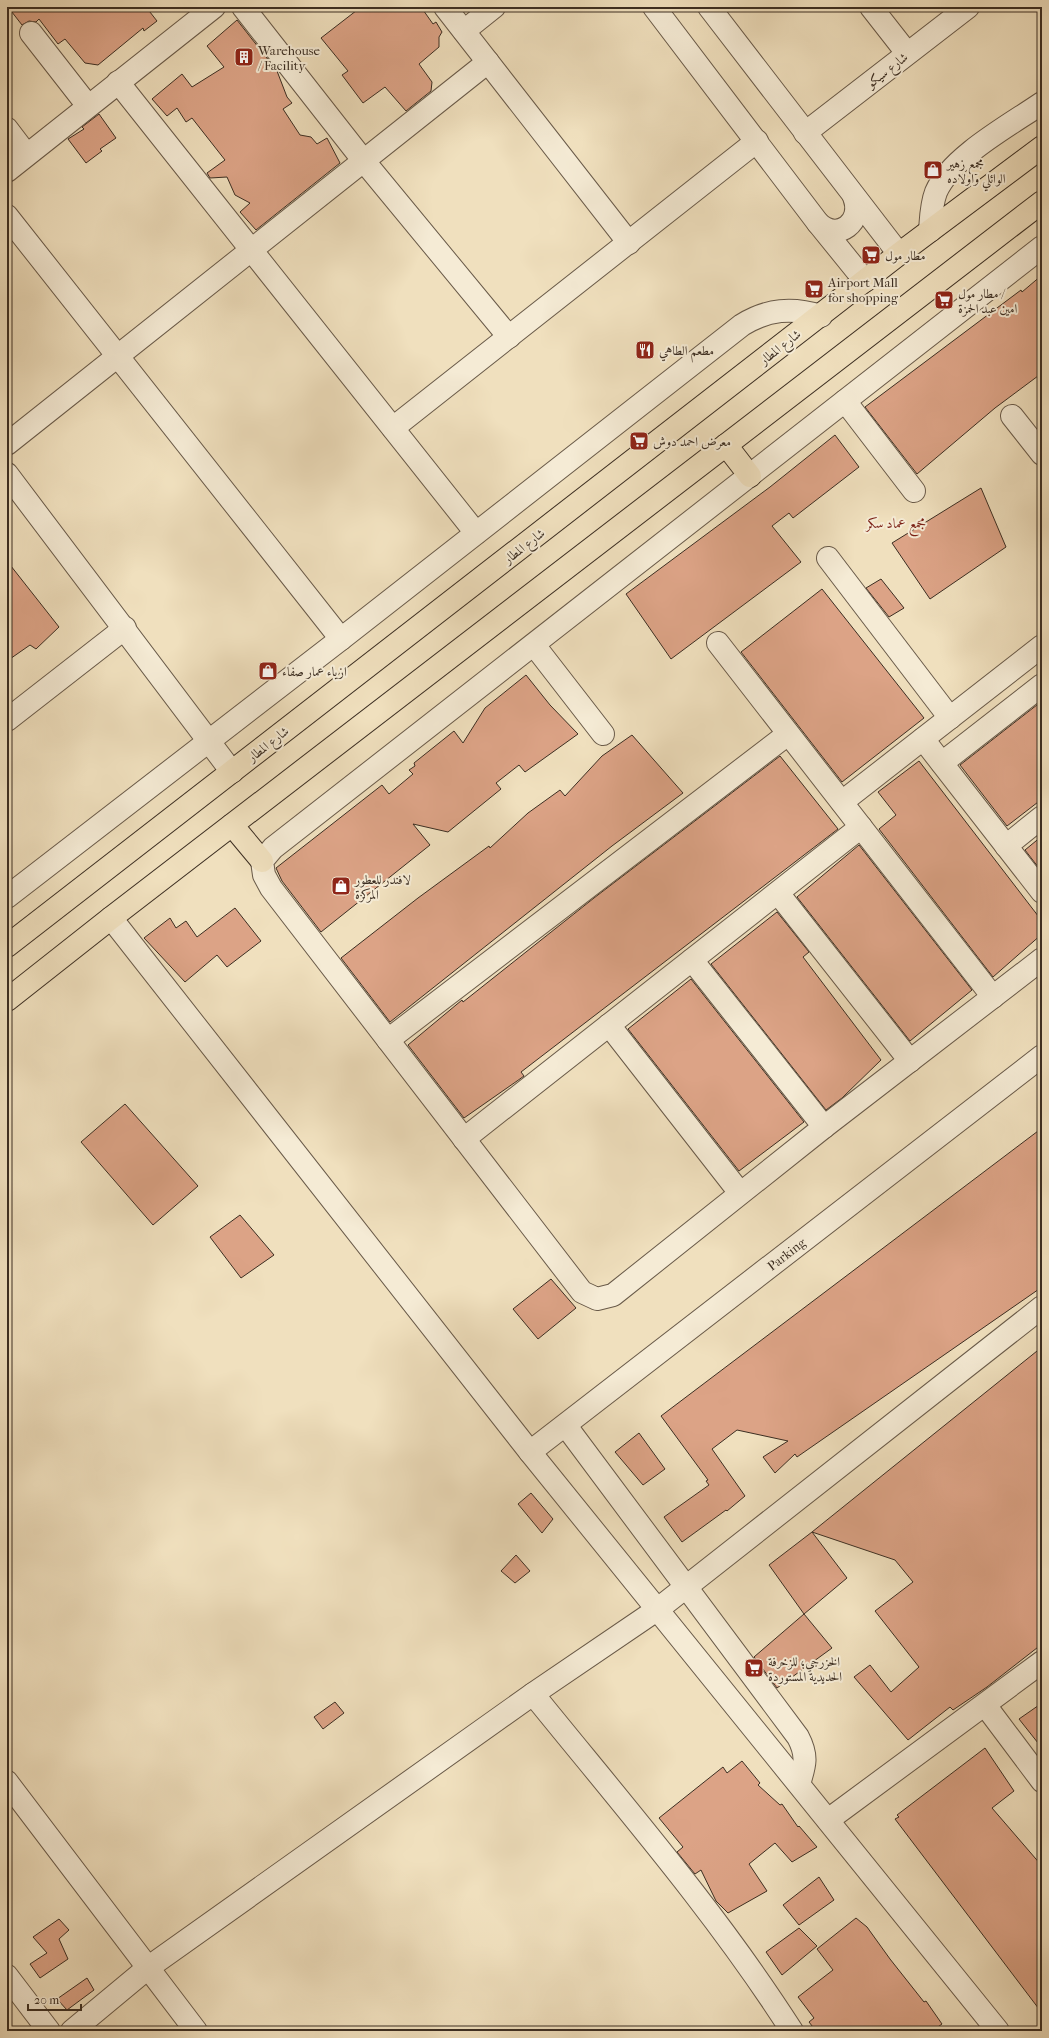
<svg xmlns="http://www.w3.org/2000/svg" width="1049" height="2038" viewBox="0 0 1049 2038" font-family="'IM FELL French Canon',Amiri,serif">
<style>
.building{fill:#dca386;stroke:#3c2e22}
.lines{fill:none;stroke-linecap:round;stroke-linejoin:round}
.minor-casing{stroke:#695a49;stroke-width:24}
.major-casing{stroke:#3c2e22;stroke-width:24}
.minor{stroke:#f5ebd5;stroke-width:22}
.major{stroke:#f0e0be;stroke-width:22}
.labels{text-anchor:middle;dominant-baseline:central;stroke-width:4;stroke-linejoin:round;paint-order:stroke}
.poi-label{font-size:13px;fill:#3c2e22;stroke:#f5ebd5;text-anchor:start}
.street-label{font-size:13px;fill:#3c2e22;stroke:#f5ebd5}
.neighbourhood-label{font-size:14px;fill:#7a1f14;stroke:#f5ebd5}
</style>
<rect width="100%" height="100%" fill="#f0e0be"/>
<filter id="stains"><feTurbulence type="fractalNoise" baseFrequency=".005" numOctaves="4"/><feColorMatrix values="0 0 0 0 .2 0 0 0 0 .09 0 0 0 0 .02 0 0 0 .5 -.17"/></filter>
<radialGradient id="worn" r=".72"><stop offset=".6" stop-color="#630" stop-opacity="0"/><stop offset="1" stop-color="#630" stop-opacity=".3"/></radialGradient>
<!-- building -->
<g class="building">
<path d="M8,7H146L157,21L144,31L143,28L98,65L85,63L65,39L58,44L39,19L36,22L29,21L22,25Z"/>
<path d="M361,7H421L433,24L436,22L442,32L439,37V47L419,64L432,82L431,91L406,111L385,87L363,103L342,75L348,71L321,38Z"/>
<path d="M237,20L277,71L287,97L292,103L283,109L300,135L311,137L317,144L327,138L340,163L256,230L240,212L250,203L235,195L227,177L210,178L207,173L225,160L192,118L186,122L177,108L167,116L152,99L182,74L192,87L224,67L207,46Z"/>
<path d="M99,114L116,138L100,149L102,151L86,163L68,139L84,129L82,127Z"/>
<path d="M1042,275V373L995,408L917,474L865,407L1021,290L1022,292Z"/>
<path d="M835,435L859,467L793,518L789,513L772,526L801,562L671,659L626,594L770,487Z"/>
<path d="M981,488L1006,547L930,599L892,543Z"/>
<path d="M7,561L59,627L36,649L30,645L7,661Z"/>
<path d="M881,579L904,608L889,617L866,588Z"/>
<path d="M822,589L924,718L842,782L741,652Z"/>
<path d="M526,675L550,705L578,734L525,772L519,765L496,783L501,789L448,832L413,824L430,845L321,932L282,881L276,868L382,785L389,794L413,774L409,770L415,766L414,763L454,731L463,743L485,708Z"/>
<path d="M1042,701V799L1007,826L960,765Z"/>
<path d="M632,735L683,793L612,846L390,1022L341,958L418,898L489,846L490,848L528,813L560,790L565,796L602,756Z"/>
<path d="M780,756L838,829L521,1072L524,1076L517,1081L464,1118L408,1045L462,1000L463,1002L594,898Z"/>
<path d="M919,761L1042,921V934L993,977L879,829L896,815L878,792Z"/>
<path d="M1042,836V872L1025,850Z"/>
<path d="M859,845L972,990L910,1041L797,897Z"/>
<path d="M235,908L261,941L227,967L217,955L185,982L144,938L170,918L176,928L186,921L197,937Z"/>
<path d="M777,912L809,952L803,957L881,1060L842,1098L826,1110L711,964Z"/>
<path d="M691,979L804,1122L739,1171L628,1029Z"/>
<path d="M125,1104L198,1186L153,1225L81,1142Z"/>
<path d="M1042,1128V1287L797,1457L795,1454L775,1473L763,1457L788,1441L737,1430L712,1449L745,1496L727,1511L726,1510L682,1542L664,1517L709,1485L706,1481L708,1480L661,1416Z"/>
<path d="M240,1215L274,1255L241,1278L210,1237Z"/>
<path d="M551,1279L576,1308L538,1339L513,1309Z"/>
<path d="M1042,1347V1644L987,1687L953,1710L950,1707L908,1740L854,1677L870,1665L891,1692L919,1667L875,1611L913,1582L895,1560L812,1532Z"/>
<path d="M639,1433L665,1469L643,1485L615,1452Z"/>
<path d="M531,1493L553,1519L542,1533L518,1504Z"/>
<path d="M812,1532L847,1578L804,1614L769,1565Z"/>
<path d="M516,1555L530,1571L515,1583L501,1571Z"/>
<path d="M804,1614L832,1648L777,1688L754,1657Z"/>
<path d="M335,1702L344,1713L323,1729L314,1717Z"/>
<path d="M1042,1703V1748L1019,1719Z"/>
<path d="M985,1748L1014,1791L992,1808L1042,1866V2013L895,1819L899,1817L897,1815Z"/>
<path d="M742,1761L760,1783L758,1785L780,1805L782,1804L798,1827L799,1826L817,1847L792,1862L775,1843L749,1864L767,1891L728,1913L716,1901L701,1870L695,1874L677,1852L683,1847L659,1818L723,1767L727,1773Z"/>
<path d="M819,1877L834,1900L799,1925L783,1905Z"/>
<path d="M856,1918L867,1927L890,1959L924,2002L926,2001L942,2024L932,2031H816L809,2022L814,2018L798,1997L833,1970L817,1949Z"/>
<path d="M59,1919L69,1930L59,1939L68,1959L40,1978L30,1964L47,1953L33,1937Z"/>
<path d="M799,1928L817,1946L782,1975L766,1952Z"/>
<path d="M87,1978L94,1990L67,2010L57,1999Z"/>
</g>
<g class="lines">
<!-- minor casing -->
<g class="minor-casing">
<g id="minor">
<path d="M243,7L363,160L509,337"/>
<path d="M445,7L629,243"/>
<path d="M654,7L818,223L865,281"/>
<path d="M709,7L899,254"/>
<path d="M871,7L907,53"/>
<path d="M464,31L494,7"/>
<path d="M31,33L88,106"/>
<path d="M118,82L476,533"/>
<path d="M7,129L26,154"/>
<path d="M805,133L968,7"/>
<path d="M7,171L214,7"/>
<path d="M7,216L341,639"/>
<path d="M818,223C838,242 864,222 854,197"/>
<path d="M930,231C931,218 931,205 936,192C951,157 1010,125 1042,103"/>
<path d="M1042,247L273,848L262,861L264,875L271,888L582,1292L597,1299L613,1295L824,1127L1042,959"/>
<path d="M845,401L914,491"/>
<path d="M1012,416L1042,454"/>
<path d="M393,428L757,141"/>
<path d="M7,444L488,62"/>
<path d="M7,474L232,772"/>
<path d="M828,558L950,718"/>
<path d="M718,643L993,997"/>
<path d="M534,645L603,734"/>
<path d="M7,720L125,628"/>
<path d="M923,739L1042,892"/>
<path d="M942,763L1042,685"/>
<path d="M842,802L1042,646"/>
<path d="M1006,846L1042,817"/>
<path d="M778,893L910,1061"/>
<path d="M7,897L341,639L742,325C768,309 792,307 821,316"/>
<path d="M111,918L530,1452L998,2031"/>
<path d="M692,960L824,1127"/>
<path d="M609,1025L740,1193"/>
<path d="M388,1040L788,734"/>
<path d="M464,1139L861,827"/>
<path d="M566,1426L798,1737C808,1756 805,1765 799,1784"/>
<path id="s1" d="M530,1452L1042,1056"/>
<path d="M533,1694C622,1804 716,1912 792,2031"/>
<path d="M985,1705L1042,1781"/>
<path d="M7,1782L196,2031"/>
<path d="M828,1820L1042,1662"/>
<path d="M7,1976L49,2031"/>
<path d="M72,2031L149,1967L533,1694L658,1609L1042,1307"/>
</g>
</g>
<!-- major casing -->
<g class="major-casing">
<g id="major">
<path d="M726,445L750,476"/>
<path d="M232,825L262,861"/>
<path d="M7,946L899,254L1042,147"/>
<path d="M7,1000L111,918L1042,202"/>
</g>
</g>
<!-- minor -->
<use href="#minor" class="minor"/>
<!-- major -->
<use href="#major" class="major"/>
</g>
<!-- icons -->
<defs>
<g id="building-square" transform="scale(1)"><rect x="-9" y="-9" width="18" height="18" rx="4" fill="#8f2418" stroke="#f5ebd5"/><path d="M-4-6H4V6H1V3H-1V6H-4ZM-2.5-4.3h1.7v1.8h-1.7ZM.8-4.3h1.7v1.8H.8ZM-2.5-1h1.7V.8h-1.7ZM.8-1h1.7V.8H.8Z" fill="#fff"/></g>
<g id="shop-square" transform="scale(1)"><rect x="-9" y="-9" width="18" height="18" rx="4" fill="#8f2418" stroke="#f5ebd5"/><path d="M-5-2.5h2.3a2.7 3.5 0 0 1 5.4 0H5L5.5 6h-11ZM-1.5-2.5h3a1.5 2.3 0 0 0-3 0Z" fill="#fff"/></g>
<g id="supermarket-square" transform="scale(1)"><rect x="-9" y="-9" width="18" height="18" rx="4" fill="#8f2418" stroke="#f5ebd5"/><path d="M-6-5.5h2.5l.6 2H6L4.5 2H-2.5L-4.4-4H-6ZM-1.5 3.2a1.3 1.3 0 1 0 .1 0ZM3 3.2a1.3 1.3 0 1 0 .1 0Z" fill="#fff"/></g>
<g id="restaurant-square" transform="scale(1)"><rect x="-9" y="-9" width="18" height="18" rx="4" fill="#8f2418" stroke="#f5ebd5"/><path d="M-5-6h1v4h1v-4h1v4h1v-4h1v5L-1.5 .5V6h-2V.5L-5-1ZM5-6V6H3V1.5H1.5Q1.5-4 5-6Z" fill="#fff"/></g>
</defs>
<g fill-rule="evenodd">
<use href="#building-square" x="244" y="57"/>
<use href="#shop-square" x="933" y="170"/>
<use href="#supermarket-square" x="871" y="255"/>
<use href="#supermarket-square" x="814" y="289"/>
<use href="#supermarket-square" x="944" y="300"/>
<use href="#restaurant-square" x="645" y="350"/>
<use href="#supermarket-square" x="639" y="441"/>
<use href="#shop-square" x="268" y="671"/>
<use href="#shop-square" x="341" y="886"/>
<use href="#supermarket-square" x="754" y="1668"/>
</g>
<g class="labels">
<!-- poi labels -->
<g class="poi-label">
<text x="258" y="50">Warehouse<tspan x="258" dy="15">/ Facility</tspan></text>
<text x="947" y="163">مجمع زهير<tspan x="947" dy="15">الوائلي واولاده</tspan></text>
<text x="885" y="255">مطار مول</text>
<text x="828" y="282">Airport Mall<tspan x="828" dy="15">for shopping</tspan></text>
<text x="958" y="293">مطار مول /<tspan x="958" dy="15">امين عبد الحمزة</tspan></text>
<text x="659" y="350">مطعم الطاهي</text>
<text x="653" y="441">معرض احمد دوش</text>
<text x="282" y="671">ازياء عمار صفاء</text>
<text x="355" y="879">لافندر للعطور<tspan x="355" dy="15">المركزة</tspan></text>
<text x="768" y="1661">الخزرجي؛ للزخرفة<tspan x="768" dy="15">الحديدية المستوردة</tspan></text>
</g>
<!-- street labels -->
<g class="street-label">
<text transform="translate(887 70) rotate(-38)">شارع سيكو</text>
<text transform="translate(780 347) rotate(-38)">شارع المطار</text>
<text transform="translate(524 546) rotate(-38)">شارع المطار</text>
<text transform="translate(268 744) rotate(-38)">شارع المطار</text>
<text stroke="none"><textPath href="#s1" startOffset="324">Parking</textPath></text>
</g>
<!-- neighbourhood labels -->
<g class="neighbourhood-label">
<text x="896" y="523">مجمع عماد سكر</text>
</g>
</g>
<!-- margin -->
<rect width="1049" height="2038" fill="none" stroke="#f0e0be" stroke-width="24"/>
<rect x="8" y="8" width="1033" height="2022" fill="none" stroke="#3c2e22" stroke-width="2"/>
<rect x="12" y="12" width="1025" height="2014" fill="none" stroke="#3c2e22"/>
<!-- scale -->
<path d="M28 2004v6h53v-6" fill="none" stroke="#3c2e22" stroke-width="2"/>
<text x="34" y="2004" font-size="12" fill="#3c2e22" stroke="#f5ebd5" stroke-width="3" paint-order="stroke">20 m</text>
<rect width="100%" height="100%" filter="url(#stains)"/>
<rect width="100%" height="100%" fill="url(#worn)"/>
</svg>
